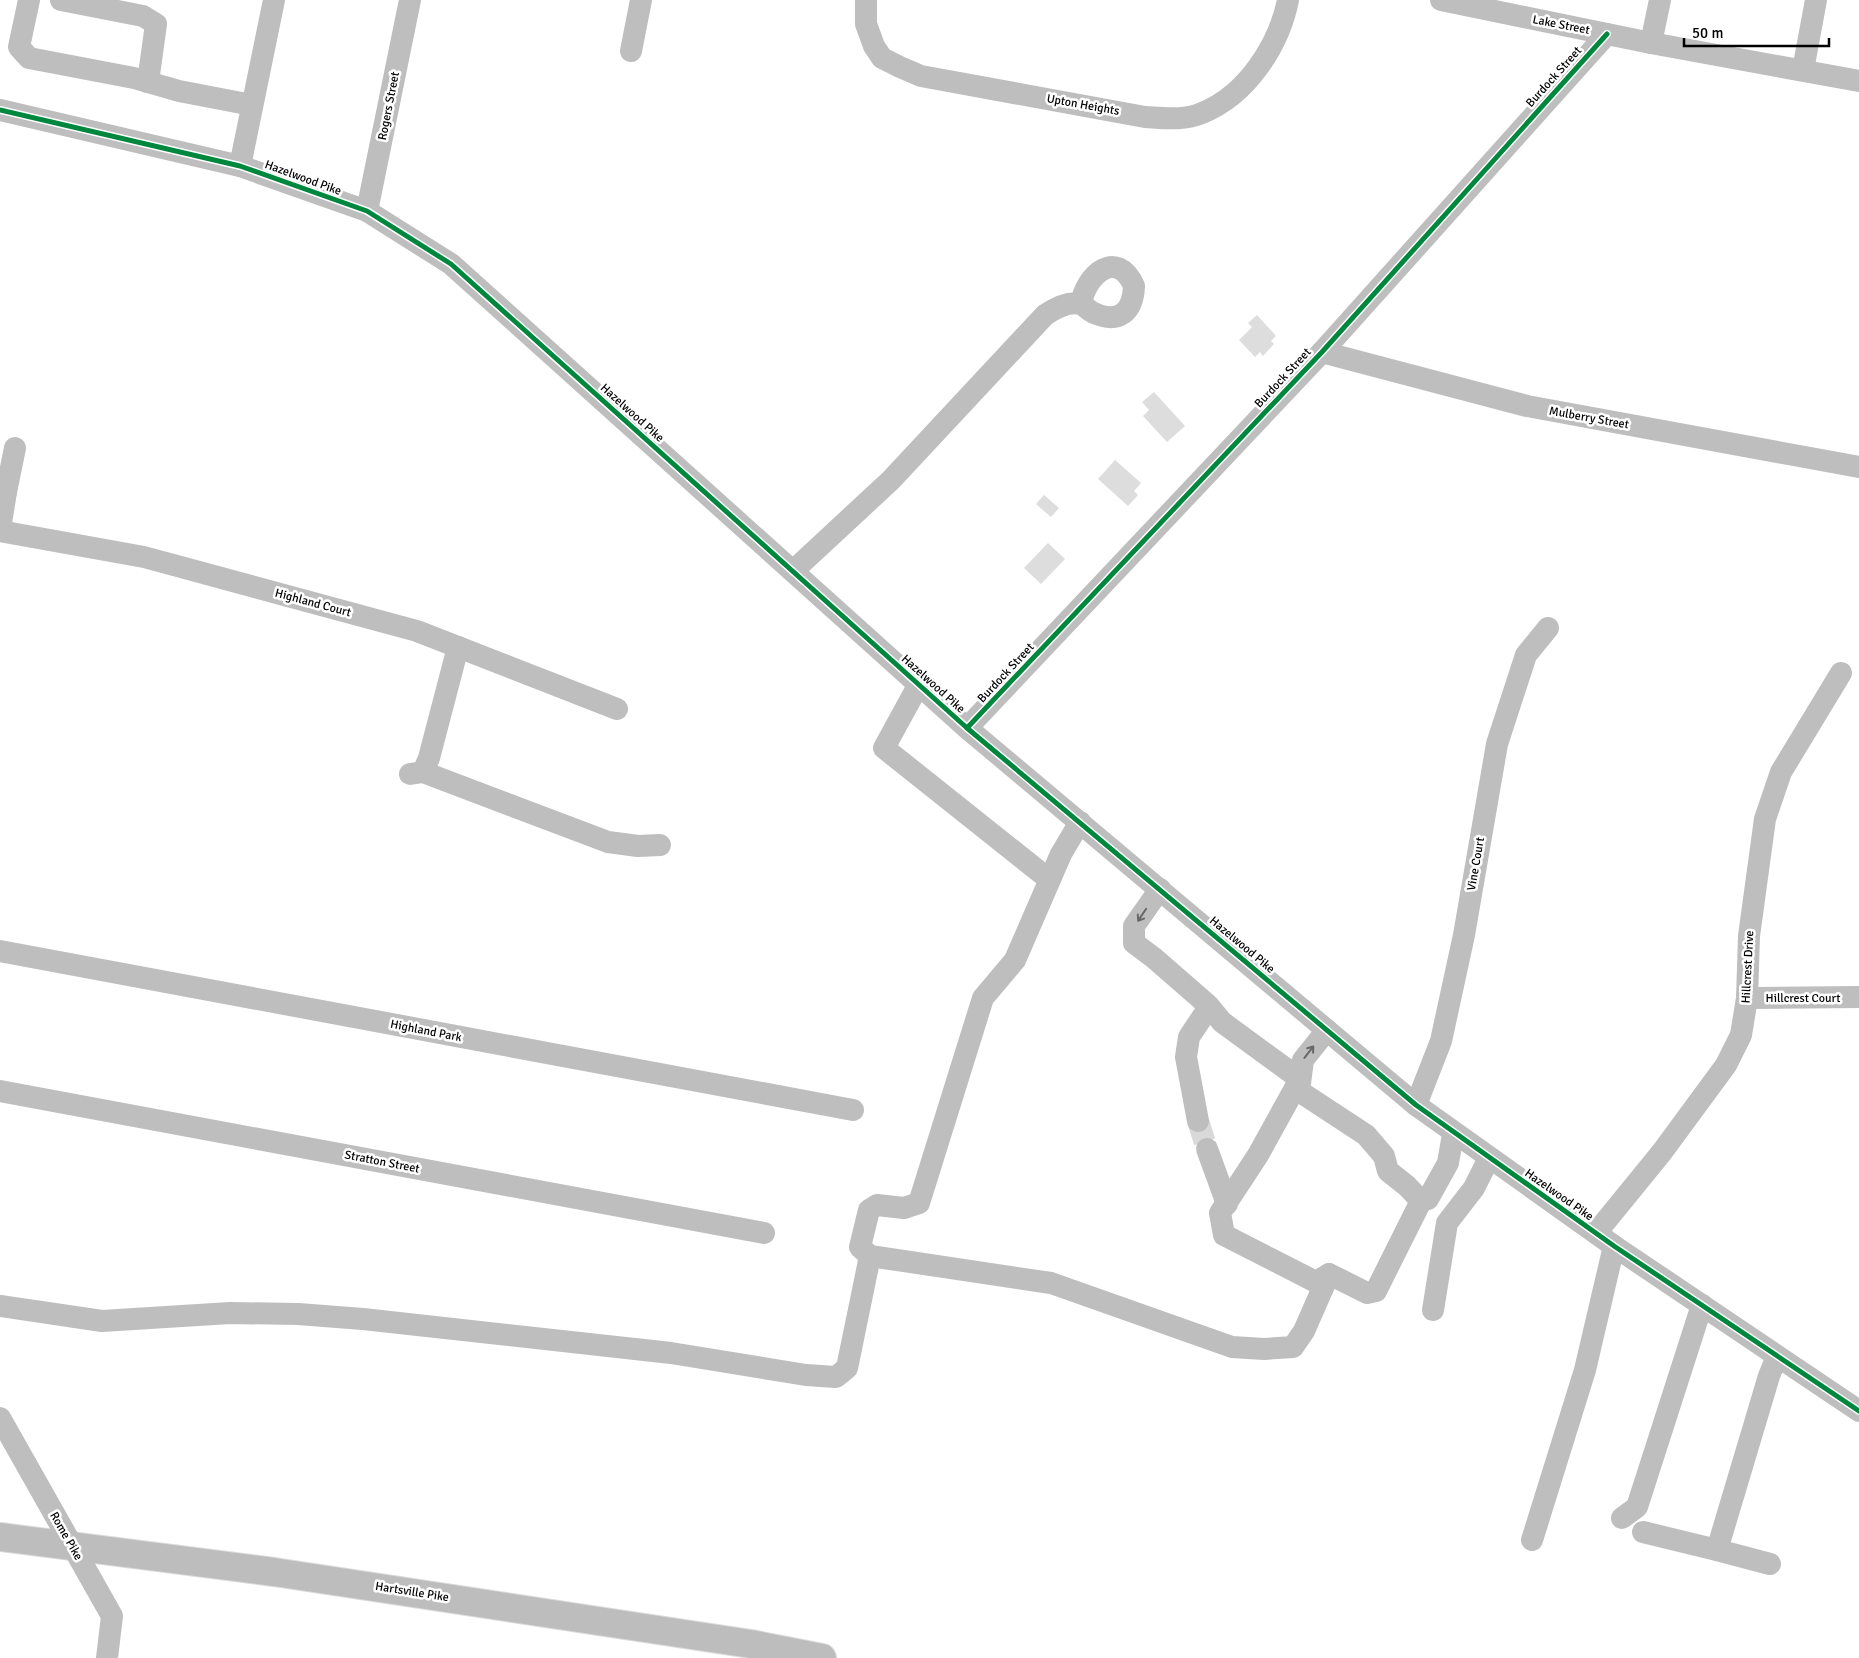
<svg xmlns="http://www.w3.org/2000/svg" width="1859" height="1658" viewBox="0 0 1859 1658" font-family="Signika,sans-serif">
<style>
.building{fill:#ddd}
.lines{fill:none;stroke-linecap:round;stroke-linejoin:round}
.minor-tunnel{stroke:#d9d9d9;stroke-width:22;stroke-dasharray:22 11;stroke-linecap:butt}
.major-casing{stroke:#dbdbdb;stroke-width:30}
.minor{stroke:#bebebe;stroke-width:22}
.major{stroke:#bdbdbd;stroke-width:28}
.cycleway-casing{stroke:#fff;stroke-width:8}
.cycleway{stroke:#00873e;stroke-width:5}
.oneway{stroke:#686868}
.labels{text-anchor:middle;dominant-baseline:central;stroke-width:5;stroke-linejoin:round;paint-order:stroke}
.street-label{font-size:12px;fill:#000;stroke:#fff}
</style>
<rect width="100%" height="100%" fill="#fff"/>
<!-- building -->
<g class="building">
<path d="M1257,315L1276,336L1271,341L1274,344L1263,356L1260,352L1255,357L1239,340L1252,327L1248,323Z"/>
<path d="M1154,392L1185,426L1167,442L1143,416L1149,410L1142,402Z"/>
<path d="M1115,460L1141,483L1134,491L1138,495L1128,506L1098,479Z"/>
<path d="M1044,495L1059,508L1051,517L1036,504Z"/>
<path d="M1048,543L1065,559L1041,584L1024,568Z"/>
</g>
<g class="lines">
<!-- minor-tunnel -->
<path class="minor-tunnel" d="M1198,1121L1207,1149"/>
<!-- major casing -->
<g class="major-casing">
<path id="major" d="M0,1537L274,1572L751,1644L822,1658"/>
</g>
<!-- minor -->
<g class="minor">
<path d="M29,0L19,47L29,58L134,78L179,91L252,105"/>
<path d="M61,0L143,16L156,24L148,82"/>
<path d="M866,0V24L874,46L882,58L900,67L921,76L1145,117C1163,118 1184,121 1202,113C1247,95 1279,45 1288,0"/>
<path d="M1441,0L1651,43L1859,81"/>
<path d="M1651,43L1660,0"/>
<path d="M631,51L641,0"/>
<path d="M1803,70L1816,0"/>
<path d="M0,110L240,166L367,211L451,264L967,728L1416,1105L1614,1246L1859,1411"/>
<path d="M240,166L274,0"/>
<path d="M367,211L410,0"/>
<path d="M1322,352L1527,406L1859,467"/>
<path d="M0,491L6,492L0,529"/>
<path d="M6,492L15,448"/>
<path d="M0,531L144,557L417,631L617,709"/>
<path d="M793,571L891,480L1045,315C1054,309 1069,301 1081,304C1085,306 1089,311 1094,313C1119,324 1133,312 1134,286C1117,248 1086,274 1081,304"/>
<path d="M919,684L884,748L1046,877H1051"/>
<path d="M967,728L1322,352L1607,34"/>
<path d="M423,772L608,842L638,846L660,845"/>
<path d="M410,774L423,772L429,758L458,647"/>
<path d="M1080,822L1061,854L1015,960L983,998L919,1203L904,1208L877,1205L869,1210L860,1247L870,1256L1051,1283L1232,1347L1264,1349L1293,1347L1304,1331L1329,1274"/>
<path d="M1160,889L1134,926V943L1154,958L1208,1005L1222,1022L1300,1079"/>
<path d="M0,951L853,1110"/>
<path d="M1747,998L1859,997"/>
<path d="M1327,1030L1303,1060L1299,1091L1366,1135L1384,1156L1388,1171L1407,1186L1421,1201L1428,1199L1448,1163L1453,1134"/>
<path d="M1300,1079L1258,1155L1220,1213L1224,1235L1316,1282L1329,1274L1367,1293L1376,1291L1421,1201"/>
<path d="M0,1091L764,1233"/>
<path d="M1416,1105L1441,1041L1464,935L1497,744L1526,655L1548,628"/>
<path d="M1198,1121L1186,1057L1189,1037L1209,1007"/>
<path d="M1207,1149L1227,1204"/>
<path d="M1596,1233L1662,1152L1726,1065L1741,1035L1747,998L1749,936L1765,819L1781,772L1841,673"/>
<path d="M0,1306L102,1321L230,1313L298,1314L363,1319L671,1353L806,1375L836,1377L847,1368L870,1256"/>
<path d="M1433,1310L1447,1223L1474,1188L1489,1158"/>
<path d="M0,1418L112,1616L107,1658"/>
<path d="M1622,1518L1637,1507L1702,1305"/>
<path d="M1643,1532L1717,1550"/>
<path d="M1532,1540L1585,1370L1614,1246"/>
<path d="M1770,1564L1717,1550L1769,1376L1777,1356"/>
</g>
<!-- major -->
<use href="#major" class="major"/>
<!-- cycleway casing -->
<g class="cycleway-casing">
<g id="cycleway">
<path d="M0,110L240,166L367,211L451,264L967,728L1416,1105L1614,1246L1859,1411"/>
<path d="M967,728L1322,352L1607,34"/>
</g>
</g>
<!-- cycleway -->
<use href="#cycleway" class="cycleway"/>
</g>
<!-- one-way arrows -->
<defs><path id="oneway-shaft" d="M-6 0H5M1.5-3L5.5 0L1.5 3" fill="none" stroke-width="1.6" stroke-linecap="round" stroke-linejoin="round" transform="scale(1.25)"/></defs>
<g class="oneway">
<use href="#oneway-shaft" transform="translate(1142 915) rotate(124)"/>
<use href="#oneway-shaft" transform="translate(1309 1052) rotate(-52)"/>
</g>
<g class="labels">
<!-- street labels -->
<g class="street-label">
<text transform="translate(1561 25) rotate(11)">Lake Street</text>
<text transform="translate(1554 77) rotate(-48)">Burdock Street</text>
<text transform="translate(1083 105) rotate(10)">Upton Heights</text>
<text transform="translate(389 106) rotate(-79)">Rogers Street</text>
<text transform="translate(303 178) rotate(20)">Hazelwood Pike</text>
<text transform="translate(1283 378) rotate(-47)">Burdock Street</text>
<text transform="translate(632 413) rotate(42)">Hazelwood Pike</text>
<text transform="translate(1589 418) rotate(10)">Mulberry Street</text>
<text transform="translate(313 603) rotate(15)">Highland Court</text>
<text transform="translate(1006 673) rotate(-47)">Burdock Street</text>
<text transform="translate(933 684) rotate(42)">Hazelwood Pike</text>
<text transform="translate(1476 864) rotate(-80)">Vine Court</text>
<text transform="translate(1242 945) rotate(40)">Hazelwood Pike</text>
<text transform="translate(1748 967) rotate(-87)">Hillcrest Drive</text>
<text x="1803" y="998">Hillcrest Court</text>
<text transform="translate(426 1031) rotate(11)">Highland Park</text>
<text transform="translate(382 1162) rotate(11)">Stratton Street</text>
<text transform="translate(1559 1195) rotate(35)">Hazelwood Pike</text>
<text transform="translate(66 1536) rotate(60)">Rome Pike</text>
<text transform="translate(412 1592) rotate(9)">Hartsville Pike</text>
</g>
</g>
<!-- scale -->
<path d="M1684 38v8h145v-8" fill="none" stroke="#000000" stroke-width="2.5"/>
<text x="1692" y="38" font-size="15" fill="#000000" stroke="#ffffff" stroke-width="4" paint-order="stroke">50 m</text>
</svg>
